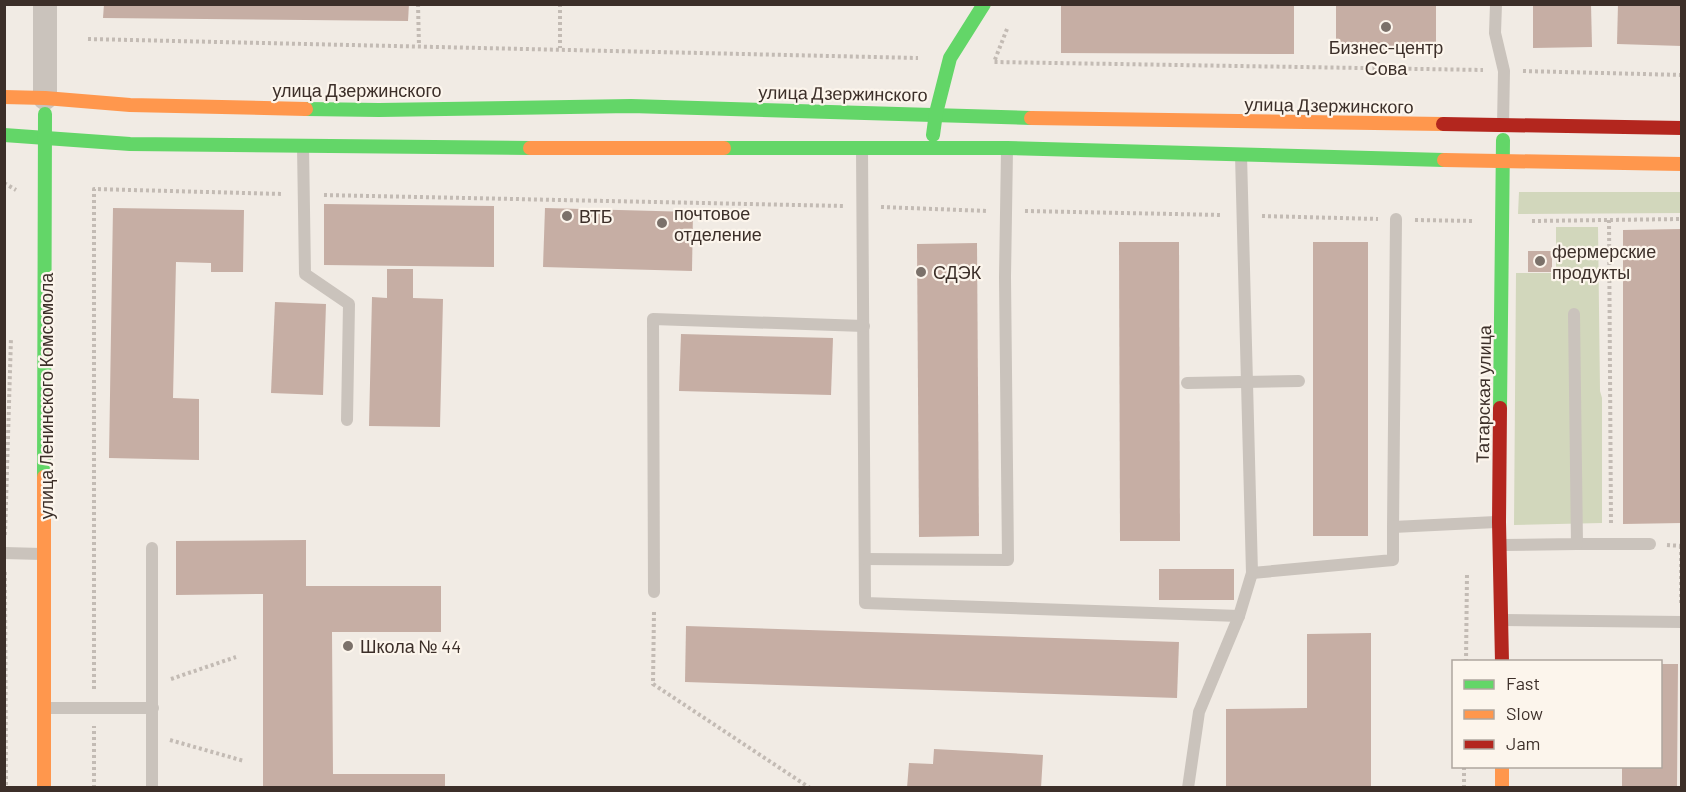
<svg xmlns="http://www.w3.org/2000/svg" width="1686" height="792" viewBox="0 0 1686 792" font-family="Barlow,sans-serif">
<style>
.green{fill:#d2d7bc}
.building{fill:#c6aea4}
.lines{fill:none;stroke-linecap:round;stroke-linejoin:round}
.path{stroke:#c3bbb4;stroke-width:4;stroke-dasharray:3 3;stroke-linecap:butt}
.lane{stroke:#cac3bc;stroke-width:12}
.street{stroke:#cac3bc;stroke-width:24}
.fast{stroke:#63d668;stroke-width:14}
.slow{stroke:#ff974d;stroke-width:14}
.jam{stroke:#b3261e;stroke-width:14}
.poi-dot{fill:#7b716a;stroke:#fcf5ec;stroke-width:2}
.labels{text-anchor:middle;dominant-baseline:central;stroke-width:4.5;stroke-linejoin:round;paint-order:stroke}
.poi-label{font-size:18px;fill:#3c2f29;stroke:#fcf5ec;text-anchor:start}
.street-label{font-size:18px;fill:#3c2f29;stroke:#fcf5ec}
</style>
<rect width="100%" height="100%" fill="#f1ebe4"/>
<!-- green -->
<g class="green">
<path d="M1519,192H1681V213L1518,214Z"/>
<path d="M1556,227H1598L1600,391L1602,398V523L1514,525L1516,273H1556Z"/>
</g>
<!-- building -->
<g class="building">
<path d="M104,4H409L408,21L103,18Z"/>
<path d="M1061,4H1294V54L1061,53Z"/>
<path d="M1336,4H1436V51L1336,50Z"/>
<path d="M1533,4H1591L1592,47L1533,48Z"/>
<path d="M1618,4H1682V46L1617,44Z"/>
<path d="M324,204L494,206V267L324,265Z"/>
<path d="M113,208L244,210L243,272H211V263L176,262L173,398L199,399V460L109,458Z"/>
<path d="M545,208L693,212L692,271L543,267Z"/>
<path d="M1682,229V523L1623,524V230Z"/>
<path d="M1119,242H1179L1180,541H1120Z"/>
<rect x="1313" y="242" width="55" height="294"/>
<path d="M977,243L979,536L919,537L917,244Z"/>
<rect x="1528" y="251" width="24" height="21"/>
<path d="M387,269H413V298L443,299L440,427L369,426L372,297L387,298Z"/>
<path d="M275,302L326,304L323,395L271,393Z"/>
<path d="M681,334L833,338L831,395L679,391Z"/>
<path d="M306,540V586H441V632H332L333,774H445V788H263V594L176,595V541Z"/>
<rect x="1159" y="569" width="75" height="31"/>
<path d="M686,626L1179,642L1177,698L685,682Z"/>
<path d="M1371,633V788H1226V709L1307,708V634Z"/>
<path d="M1660,664H1678L1677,788H1622V766H1660Z"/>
<path d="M934,749L1043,755L1041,788H907L909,763L933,764Z"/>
</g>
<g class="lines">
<!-- path -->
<g class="path">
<path d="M418,4L419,46"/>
<path d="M560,4V48"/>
<path d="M1007,29L994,62L1483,70"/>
<path d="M88,39L918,58"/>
<path d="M1523,71L1682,75"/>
<path d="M4,183L16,190"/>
<path d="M324,195L844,206"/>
<path d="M881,207L988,211"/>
<path d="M1025,211L1222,215"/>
<path d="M1262,216L1378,219"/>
<path d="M1415,220L1474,221"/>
<path d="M1609,220L1611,525"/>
<path d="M1532,221L1682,219"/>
<path d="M5,535L11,338"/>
<path d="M1667,545L1682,546"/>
<path d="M5,572L6,788"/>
<path d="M1681,603V546"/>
<path d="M654,612L653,684L810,788"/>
<path d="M1466,662L1467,574"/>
<path d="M171,679L236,657"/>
<path d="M94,689V189L283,194"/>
<path d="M170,740L244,761"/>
<path d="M94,788V726"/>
<path d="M1464,788V766"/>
</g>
<!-- lane -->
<g class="lane">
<path d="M1496,4L1495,33L1504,71L1503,125"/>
<path d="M303,146L305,274L349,304L347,420"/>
<path d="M862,149L865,603L1239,616"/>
<path d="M1187,383L1299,381"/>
<path d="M1393,527L1396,219"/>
<path d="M1577,544H1650"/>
<path d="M1502,545L1577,544L1574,314"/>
<path d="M4,553L42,554"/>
<path d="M865,559L1008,560L1005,277L1007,150"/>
<path d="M1252,573L1393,560V527L1496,522"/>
<path d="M654,592L653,319L864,326"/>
<path d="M1503,620L1682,622"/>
<path d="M46,708H153"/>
<path d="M152,788V548"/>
<path d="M1188,788L1199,712L1239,616L1252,573L1241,155"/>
</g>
<!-- street -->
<path class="street" d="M45,98V4"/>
<!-- fast -->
<g class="fast">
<path d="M306,109L379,110L631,106L1031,118"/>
<path d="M4,135L130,144L530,148"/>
<path d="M933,135L936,113L950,58L984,4"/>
<path d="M724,148H1007L1444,160"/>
<path d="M1500,408L1503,140"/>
<path d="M44,477L45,114"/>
</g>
<!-- slow -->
<g class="slow">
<path d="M4,97L45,98L130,105L306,109"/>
<path d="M1031,118L1443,124"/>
<path d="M530,148H724"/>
<path d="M1444,160L1682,164"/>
<path d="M1502,766V788"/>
<path d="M44,788V477"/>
</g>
<!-- jam -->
<g class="jam">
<path d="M1443,124L1682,128"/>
<path d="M1500,408L1499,522L1502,662"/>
</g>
</g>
<!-- markers -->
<g class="poi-dot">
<circle cx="1386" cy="27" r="6"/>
<circle cx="567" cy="216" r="6"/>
<circle cx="662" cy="223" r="6"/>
<circle cx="1540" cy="261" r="6"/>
<circle cx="921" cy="272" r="6"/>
<circle cx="348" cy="646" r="6"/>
</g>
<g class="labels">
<!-- poi labels -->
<g class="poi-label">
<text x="1386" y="47" text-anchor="middle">Бизнес-центр<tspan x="1386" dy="21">Сова</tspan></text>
<text x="674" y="213">почтовое<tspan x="674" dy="21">отделение</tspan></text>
<text x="579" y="216">ВТБ</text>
<text x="1552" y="251">фермерские<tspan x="1552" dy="21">продукты</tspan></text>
<text x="933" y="272">СДЭК</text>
<text x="360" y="646">Школа № 44</text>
</g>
<!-- street labels -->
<g class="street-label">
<text x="357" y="90">улица Дзержинского</text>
<text transform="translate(843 93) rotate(1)">улица Дзержинского</text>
<text transform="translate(1329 105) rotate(1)">улица Дзержинского</text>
<text transform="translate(1483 394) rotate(-89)">Татарская улица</text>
<text transform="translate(46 396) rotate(-90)">улица Ленинского Комсомола</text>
</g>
</g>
<!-- border -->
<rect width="1686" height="792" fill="none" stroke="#3c2f29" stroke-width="12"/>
<!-- legend -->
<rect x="1452" y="660" width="210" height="108" fill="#fcf5ec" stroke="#afa69e" stroke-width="1.5"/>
<rect x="1464" y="680" width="30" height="9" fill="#63d668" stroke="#afa69e" stroke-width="1.5"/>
<text x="1506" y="690" font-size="18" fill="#3c2f29">Fast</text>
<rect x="1464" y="710" width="30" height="9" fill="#ff974d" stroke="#afa69e" stroke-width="1.5"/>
<text x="1506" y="720" font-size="18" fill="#3c2f29">Slow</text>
<rect x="1464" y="740" width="30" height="9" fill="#b3261e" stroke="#afa69e" stroke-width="1.5"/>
<text x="1506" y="750" font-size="18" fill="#3c2f29">Jam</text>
</svg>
